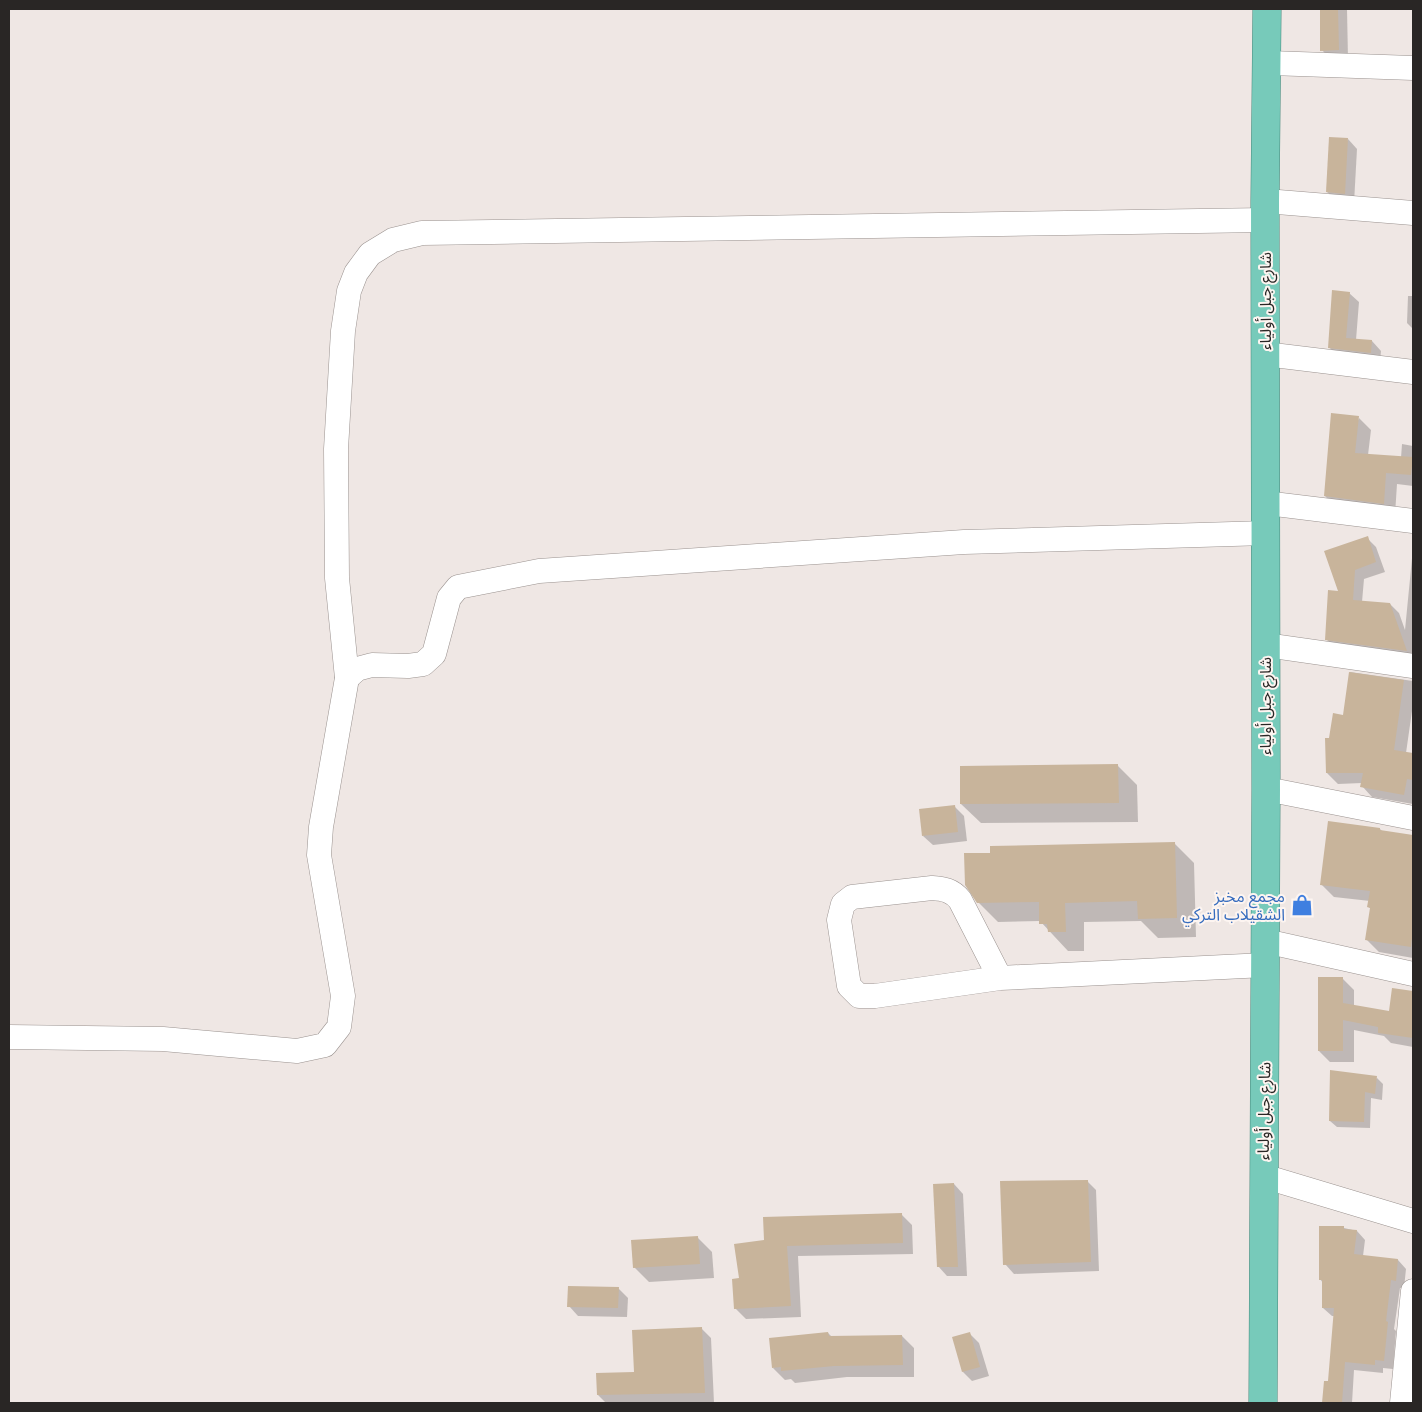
<svg xmlns="http://www.w3.org/2000/svg" width="1422" height="1412" viewBox="0 0 1422 1412" font-family="Raleway,'Noto Sans Arabic',sans-serif">
<style>
.shadow{fill:#0003}
.building{fill:#c8b49b}
.lines{fill:none;stroke-linecap:round;stroke-linejoin:round}
.minor-casing{stroke:#9a928f;stroke-width:25}
.trunk-casing{stroke:#46887b;stroke-width:29}
.minor{stroke:#fff;stroke-width:24}
.trunk{stroke:#77caba;stroke-width:28}
.labels{text-anchor:middle;dominant-baseline:central;stroke-width:4;stroke-linejoin:round;paint-order:stroke}
.street-label{font-size:16px;fill:#292625;stroke:#fdf5f1}
.shop-label{font-size:16px;fill:#366cbe;stroke:#fdf5f1;text-anchor:end}
</style>
<rect width="100%" height="100%" fill="#efe7e4"/>
<!-- shadow -->
<g class="shadow">
<path d="M1321,9H1347L1348,59L1331,60L1322,50Z"/>
<path d="M1348,139L1357,149L1354,203L1337,201L1327,192Z"/>
<path d="M1349,293L1359,302L1356,340L1372,341L1381,351L1380,362L1338,357L1329,347Z"/>
<path d="M1408,296H1413V329L1407,323Z"/>
<path d="M1359,418L1371,430L1368,455L1401,458L1402,444L1413,446V486L1397,484L1395,515L1337,508L1325,496Z"/>
<path d="M1367,538L1376,547L1385,572L1364,579L1362,602L1390,604L1399,613L1405,630L1413,548V659L1336,648L1326,639L1340,593Z"/>
<path d="M1350,672L1413,681V704L1406,753L1413,754V804L1372,797L1362,786V783L1338,784L1327,773L1330,739L1344,716Z"/>
<path d="M1118,766L1137,785L1138,822L981,823L961,804Z"/>
<path d="M954,806L964,816L967,841L933,845L923,836Z"/>
<path d="M1380,829L1383,832L1413,837V958L1379,952L1367,940L1371,909L1369,907L1370,901L1334,897L1321,884Z"/>
<path d="M1175,844L1194,863L1196,937L1158,938L1141,921L1084,922V951H1068L1040,921L998,922L978,902Z"/>
<path d="M1343,979L1354,990V1006L1390,1013L1393,989L1413,992V1047L1391,1043L1384,1036L1354,1030V1062H1330L1319,1051Z"/>
<path d="M1377,1078L1383,1084L1382,1100L1371,1098L1370,1128L1337,1127L1330,1121Z"/>
<path d="M1087,1181L1096,1190L1099,1271L1014,1274L1005,1264Z"/>
<path d="M954,1184L963,1194L967,1276H947L938,1266Z"/>
<path d="M901,1214L912,1225L913,1254L798,1256L801,1317L746,1319L735,1308L740,1279L765,1241Z"/>
<path d="M1344,1228L1357,1231L1365,1240L1363,1256L1398,1260L1406,1269L1404,1288H1400L1394,1329L1396,1331L1393,1369L1383,1368V1373L1354,1370L1352,1403H1323L1326,1382L1329,1383L1335,1316H1332L1323,1308V1283L1320,1279Z"/>
<path d="M698,1238L712,1252L714,1278L649,1282L634,1267Z"/>
<path d="M618,1288L628,1298L627,1317L578,1316L569,1306Z"/>
<path d="M701,1328L711,1338L714,1403H606L598,1395L636,1373Z"/>
<path d="M828,1333L832,1337L902,1336L914,1348V1377H847L795,1383L791,1379L785,1380L773,1368Z"/>
<path d="M969,1333L979,1343L989,1376L972,1381L963,1372Z"/>
</g>
<!-- building -->
<g class="building">
<path d="M1320,9H1338L1339,50L1320,51Z"/>
<path d="M1329,137L1348,138L1345,194L1326,192Z"/>
<path d="M1332,290L1350,292L1346,338L1372,340L1371,353L1328,348Z"/>
<path d="M1331,413L1359,416L1355,453L1413,457L1411,475L1386,473L1384,504L1324,496Z"/>
<path d="M1368,536L1376,562L1355,570L1353,600L1390,603L1407,651L1325,640L1328,590L1338,591L1324,551Z"/>
<path d="M1349,672L1404,680L1394,750L1413,753V780L1407,779L1404,795L1360,787L1363,773H1326L1325,738H1329L1333,713L1343,715Z"/>
<path d="M1118,764L1119,803L960,804V766Z"/>
<path d="M955,805L958,832L922,836L919,809Z"/>
<path d="M1328,821L1380,828V830L1413,835V930L1411,947L1365,940L1370,908L1367,907L1370,891L1320,885Z"/>
<path d="M1175,842L1177,918L1138,919L1137,901L1065,903L1066,932H1048L1047,924H1039V902L977,903L965,885L964,853H990V846Z"/>
<path d="M1318,977H1343V1003L1389,1011L1392,988L1413,991V1038L1378,1033V1027L1343,1020V1051H1318Z"/>
<path d="M1330,1070L1377,1076L1375,1094L1365,1092L1364,1122L1329,1121Z"/>
<path d="M1088,1180L1091,1262L1003,1265L1000,1181Z"/>
<path d="M954,1183L958,1267H937L933,1184Z"/>
<path d="M902,1213L903,1243L787,1246L791,1306L734,1309L732,1279L739,1278L734,1244L764,1240L763,1217Z"/>
<path d="M1319,1226H1344V1229L1357,1230L1354,1254L1398,1259L1396,1281L1391,1280L1386,1321L1388,1322L1384,1361L1375,1360V1365L1345,1362L1342,1403H1322L1324,1381H1328L1334,1308H1322V1280H1319Z"/>
<path d="M698,1236L700,1264L633,1268L631,1240Z"/>
<path d="M568,1286L619,1287L618,1308L567,1307Z"/>
<path d="M702,1327L705,1393L597,1395L596,1373L634,1372L632,1330Z"/>
<path d="M828,1332L829,1336L902,1335L903,1365L834,1366L781,1371V1367L772,1368L769,1338Z"/>
<path d="M970,1332L980,1367L962,1372L952,1337Z"/>
</g>
<g class="lines">
<!-- minor casing -->
<g class="minor-casing">
<g id="minor">
<path d="M1267,63L1413,68"/>
<path d="M1265,201L1413,213"/>
<path d="M1265,354L1413,372"/>
<path d="M1266,503L1413,521"/>
<path d="M1265,645L1413,666"/>
<path d="M347,678L357,669L372,665L408,666L423,664L434,654L449,598L458,587L539,571L964,542L1266,533"/>
<path d="M1266,789L1413,818"/>
<path d="M1265,941L1413,974"/>
<path d="M1000,978L960,900C952,890 944,889 932,888L852,897L843,904L839,920L849,986L859,996H875L1000,978L1265,965"/>
<path d="M9,1037L163,1039L297,1051L325,1045L339,1027L343,996L319,855L321,827L347,678L337,578L336,449L343,331L349,291L356,273L370,254L393,240L422,233L1265,220"/>
<path d="M1263,1176L1413,1221"/>
<path d="M1402,1403L1413,1291"/>
</g>
</g>
<!-- trunk casing -->
<g class="trunk-casing">
<path id="trunk" d="M1263,1403L1266,789L1265,201L1267,9"/>
</g>
<!-- minor -->
<use href="#minor" class="minor"/>
<!-- trunk -->
<use href="#trunk" class="trunk"/>
</g>
<!-- icons -->
<defs>
<g id="shop-bare" transform="scale(1.725)"><path d="M-5-2.5h2.3a2.7 3.5 0 0 1 5.4 0H5L5.5 6h-11ZM-1.5-2.5h3a1.5 2.3 0 0 0-3 0Z" fill="#3f7fe0" stroke="#fdf5f1" stroke-width="2.5" paint-order="stroke"/></g>
</defs>
<g fill-rule="evenodd">
<use href="#shop-bare" x="1302" y="905"/>
</g>
<g class="labels">
<!-- street labels -->
<g class="street-label">
<text transform="translate(1265 301) rotate(-90)">شارع جبل أولياء</text>
<text transform="translate(1265 706) rotate(-90)">شارع جبل أولياء</text>
<text transform="translate(1264 1111) rotate(-89)">شارع جبل أولياء</text>
</g>
<!-- shop labels -->
<g class="shop-label">
<text x="1285" y="896">مجمع مخبز<tspan x="1285" dy="18">الشقيلاب التركي</tspan></text>
</g>
</g>
<!-- border -->
<rect width="1422" height="1412" fill="none" stroke="#292625" stroke-width="20"/>
</svg>
